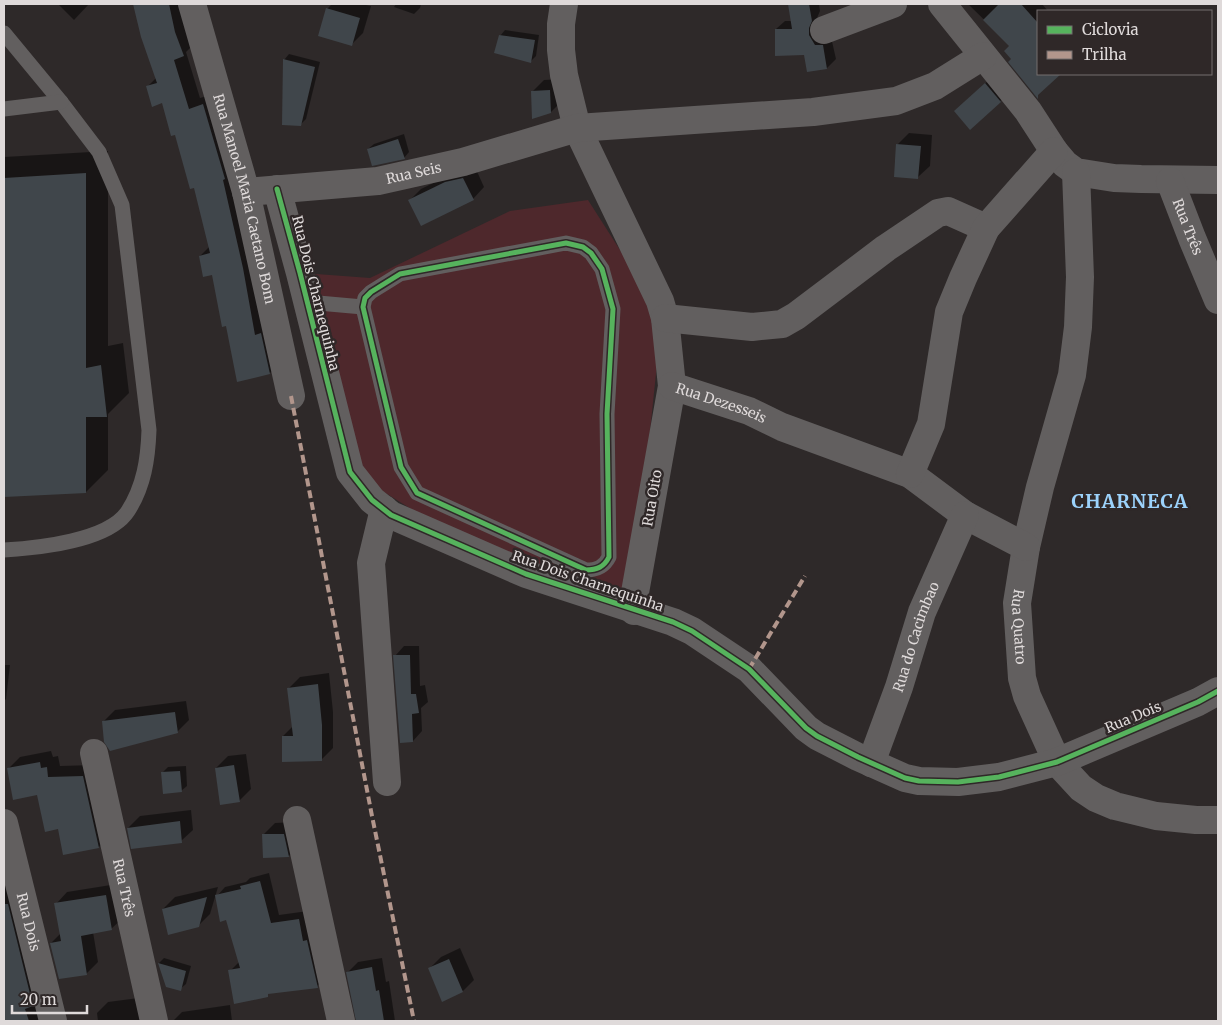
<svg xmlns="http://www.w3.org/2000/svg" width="1222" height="1025" viewBox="0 0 1222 1025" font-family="Merriweather,serif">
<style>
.green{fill:#4e282c}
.shadow{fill:#0007}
.building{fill:#40464b}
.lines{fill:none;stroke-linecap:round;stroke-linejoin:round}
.service{stroke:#625f5f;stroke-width:15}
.minor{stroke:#625f5f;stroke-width:28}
.quiet{stroke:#b2968c;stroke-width:4;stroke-dasharray:8 4;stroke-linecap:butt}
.cycleway-casing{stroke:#2f2828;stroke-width:8}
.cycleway{stroke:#56b35d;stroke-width:5}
.labels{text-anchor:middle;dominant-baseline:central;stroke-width:5;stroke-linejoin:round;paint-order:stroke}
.street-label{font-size:14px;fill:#dfdada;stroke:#2f2828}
.district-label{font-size:19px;font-weight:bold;letter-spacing:1px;fill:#9cd2fb;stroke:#2f2828}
</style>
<rect width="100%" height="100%" fill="#2e2929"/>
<!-- green -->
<path class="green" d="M588,200L659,311V345L632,603L543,573L416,512L352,472L303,273L370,278L510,211Z"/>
<!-- shadow -->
<g class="shadow">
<path d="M60,4H89L74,20L59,5Z"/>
<path d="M134,4H182L195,43L186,52L200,98L214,94L281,362L270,373L226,325L213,274L200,256L210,246L195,186L163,102L147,87L156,78L142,36Z"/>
<path d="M332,4H361L371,6L363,33L352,44L327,9Z"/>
<path d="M396,4H421L420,8L414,14L394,7Z"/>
<path d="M789,4H819L820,11L817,18L818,26L831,37L836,59L827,68L808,70L805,54L776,29L785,21H792Z"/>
<path d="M968,4H1042L1048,11H1038V74H1059L1037,95L1013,59L1011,46Z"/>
<path d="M505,30L539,35L536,56L531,61L500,36Z"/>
<path d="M289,54L320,62L306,119L301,124L284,60Z"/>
<path d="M998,72L1012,90L1000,101L967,100Z"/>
<path d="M561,79L562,101L551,112L532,92L544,80Z"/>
<path d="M909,133L932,135L930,166L918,177L897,145Z"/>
<path d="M404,134L409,152L404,158L368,149L374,144Z"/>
<path d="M108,151V346L123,343L129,393L108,414V470L86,492L4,496V157Z"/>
<path d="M475,167L484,187L473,199L410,200L421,189L458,171Z"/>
<path d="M404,646H419L420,686L425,685L428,702L421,708L422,731L413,741L395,656Z"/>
<path d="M4,665H10L6,699L4,701Z"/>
<path d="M329,673L333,712V748L322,759L283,736L293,726L289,688L300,677Z"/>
<path d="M186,701L189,720L177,732L103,722L115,710Z"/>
<path d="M51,751L53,757L58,756L60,766L94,765L110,835L99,847L59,827L38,794L8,769L20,757Z"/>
<path d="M246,754L251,789L239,801L216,768L228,756Z"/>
<path d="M186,766L187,786L181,791L163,772L168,767Z"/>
<path d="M191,810L193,830L181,841L128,828L140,816Z"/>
<path d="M295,822L300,844L289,856L263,835L275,823Z"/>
<path d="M4,850L46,1021H4Z"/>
<path d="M269,873L279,915L308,911L326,978L317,986L270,992L267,995L230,971L239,962L227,919L217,896L225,887L246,882L250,878Z"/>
<path d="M117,884L123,918L111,929L93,932L98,962L86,974L51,943L61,933L56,904L67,892Z"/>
<path d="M218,887L210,914L198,926L163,909L175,897Z"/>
<path d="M460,948L474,980L463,991L429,969L441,957Z"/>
<path d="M164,958L191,966L186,984L180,989L167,986L159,963Z"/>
<path d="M382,958L386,982L389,981L395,1021H357L358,1018L348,972L358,962Z"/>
<path d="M146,997L156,1021H98L97,1013L108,1002Z"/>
<path d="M230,1005L232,1021H173L182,1012Z"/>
</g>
<!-- building -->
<g class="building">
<path d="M133,4H169L175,32L184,56L174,60L189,109L203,104L225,179L223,180L243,268L255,335L261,333L270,374L237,382L226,326L222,327L212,275L203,277L199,256L210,253L194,188L190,189L175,135L171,136L162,103L152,107L146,86L157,83L141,37Z"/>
<path d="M788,4H809L812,21L809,28V35L815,45H823L827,69L807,72L804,55L775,56V29H792Z"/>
<path d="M999,4H1021L1038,23V74H1061L1038,95V99L1008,62L1011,59L1004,51L1009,46L983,20Z"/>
<path d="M326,8L360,18L352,46L318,36Z"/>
<path d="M499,35L535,40L531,63L494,53Z"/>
<path d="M283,59L315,67L301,126L282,125Z"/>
<path d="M985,83L1001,102L970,130L954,111Z"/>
<path d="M550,90L551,113L532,119L531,91Z"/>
<path d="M398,139L405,159L372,166L367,149Z"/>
<path d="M896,144L921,146L918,179L894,177Z"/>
<path d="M86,173V368L101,365L107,417H86V493L4,497V178Z"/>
<path d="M463,178L474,200L421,226L408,200L445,182Z"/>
<path d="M393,655H410L411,694H416L419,713L412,714L413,742L400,743Z"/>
<path d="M318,684L322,725V761L282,762V736H293L287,688Z"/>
<path d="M175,712L178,733L110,751L104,742L102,721Z"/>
<path d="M40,762L41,768L47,767L48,777L83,776L99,848L63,855L58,829L45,832L37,795L13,800L7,768Z"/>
<path d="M234,765L240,802L220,805L215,768Z"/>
<path d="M180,771L182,792L163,794L161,772Z"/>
<path d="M180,821L182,843L131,849L127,828Z"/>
<path d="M262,834H284L289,857L263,858Z"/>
<path d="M260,881L271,923L299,919L303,941L307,940L318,988L268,994V997L234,1004L228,970L240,968L226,920L220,922L215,895L241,889L240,886Z"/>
<path d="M106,895L112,930L81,936L87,975L59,979L50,943L61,941L54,903Z"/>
<path d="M207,897L199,927L168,935L162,909Z"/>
<path d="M4,904H8L33,1006L25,1009L29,1021H4Z"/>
<path d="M449,959L463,992L442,1002L428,968Z"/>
<path d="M158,963L186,971L181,991L166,987Z"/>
<path d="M372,967L376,991L379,990L384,1021H356L346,972Z"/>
</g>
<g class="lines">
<!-- service -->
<g class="service">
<path d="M4,33L61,102L99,152L122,205L149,430C148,459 144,486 128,511C109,541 37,548 4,550"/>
<path d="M4,109L61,102"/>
<path d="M566,243L583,247L591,253L602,269L613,309L607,414L609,557C604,567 597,570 586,570L417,493L401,467L363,307L365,298L371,292L400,274Z"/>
<path d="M307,302L363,307"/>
</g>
<!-- minor -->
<g class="minor">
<path id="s1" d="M192,4L246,192L291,396"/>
<path d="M564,4L561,24V50L564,75L577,128L660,301L665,318L672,386L634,598V611"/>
<path d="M942,4L1028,111L1054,151L1065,164L1076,172L1114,178L1141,179L1218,180"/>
<path d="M824,30L893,4"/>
<path id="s2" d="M1076,172L1080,277L1078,327L1072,375L1040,487L1026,547L1017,603L1022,678L1027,696L1057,762L1081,788L1096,798L1115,806L1156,816L1196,820H1218"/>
<path id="s3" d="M1170,181L1192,238L1218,300"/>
<path d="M277,189L300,273L350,472L372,500L391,515L526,574L673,622L692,631L749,669L806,728L817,736L858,757L905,778L919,781L958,782L999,777L1057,762L1198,702L1218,691"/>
<path id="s4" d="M246,192L378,181L463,162L577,128L813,112L896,101L935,86L983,56"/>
<path d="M665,318L752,327L782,324L796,316L886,248L938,213L948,211L986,228"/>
<path id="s5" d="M672,386L749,411L782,427L910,474L965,515L1026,547"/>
<path d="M910,474L931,424L949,312L963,278L986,228L1054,151"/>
<path d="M384,509L371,563L387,782"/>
<path id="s6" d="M94,753L154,1021"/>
<path id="s7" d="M871,763L899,687L922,612L965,515"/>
<path d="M297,820L341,1021"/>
<path id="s8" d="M4,823L53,1021"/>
</g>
<!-- quiet -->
<g class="quiet">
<path d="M291,396L372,816L414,1021"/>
<path d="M749,669L805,576"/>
</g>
<!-- cycleway casing -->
<g class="cycleway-casing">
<g id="cycleway">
<path d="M277,189L300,273L350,472L372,500L391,515L526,574L673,622L692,631L749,669L806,728L817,736L858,757L905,778L919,781L958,782L999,777L1057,762L1198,702L1218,691"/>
<path d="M566,243L583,247L591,253L602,269L613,309L607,414L609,557C604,567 597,570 586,570L417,493L401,467L363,307L365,298L371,292L400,274Z"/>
</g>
</g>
<!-- cycleway -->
<use href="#cycleway" class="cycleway"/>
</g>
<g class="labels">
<!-- street labels -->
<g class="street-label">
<text stroke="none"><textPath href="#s4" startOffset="169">Rua Seis</textPath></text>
<text stroke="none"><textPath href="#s1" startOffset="202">Rua Manoel Maria Caetano Bom</textPath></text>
<text stroke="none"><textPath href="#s3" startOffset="49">Rua Três</textPath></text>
<text transform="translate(316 293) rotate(76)">Rua Dois Charnequinha</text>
<text stroke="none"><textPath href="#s5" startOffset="52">Rua Dezesseis</textPath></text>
<text transform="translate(652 498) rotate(-80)">Rua Oito</text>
<text transform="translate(588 581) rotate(19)">Rua Dois Charnequinha</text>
<text stroke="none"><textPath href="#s2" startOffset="462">Rua Quatro</textPath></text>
<text stroke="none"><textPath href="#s7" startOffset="134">Rua do Cacimbao</textPath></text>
<text transform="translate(1133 717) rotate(-23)">Rua Dois</text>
<text stroke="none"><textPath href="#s6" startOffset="138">Rua Três</textPath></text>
<text stroke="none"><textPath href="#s8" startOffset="102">Rua Dois</textPath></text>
</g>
<!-- district labels -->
<g class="district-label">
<text x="1130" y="501">CHARNECA</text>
</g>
</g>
<!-- border -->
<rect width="1222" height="1025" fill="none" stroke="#dfdada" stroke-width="10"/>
<!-- legend -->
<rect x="1037" y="10" width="175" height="65" fill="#2f2828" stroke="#756f6f"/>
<rect x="1047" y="26" width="25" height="8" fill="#56b35d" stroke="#756f6f"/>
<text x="1082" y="35" font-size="15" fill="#dfdada">Ciclovia</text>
<rect x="1047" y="51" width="25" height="8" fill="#b2968c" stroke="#756f6f"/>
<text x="1082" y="60" font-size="15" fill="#dfdada">Trilha</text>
<!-- scale -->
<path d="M12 1005v8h75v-8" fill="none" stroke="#dfdada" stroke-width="2.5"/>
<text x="20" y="1005" font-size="15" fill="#dfdada" stroke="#2f2828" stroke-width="4" paint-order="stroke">20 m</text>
</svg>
